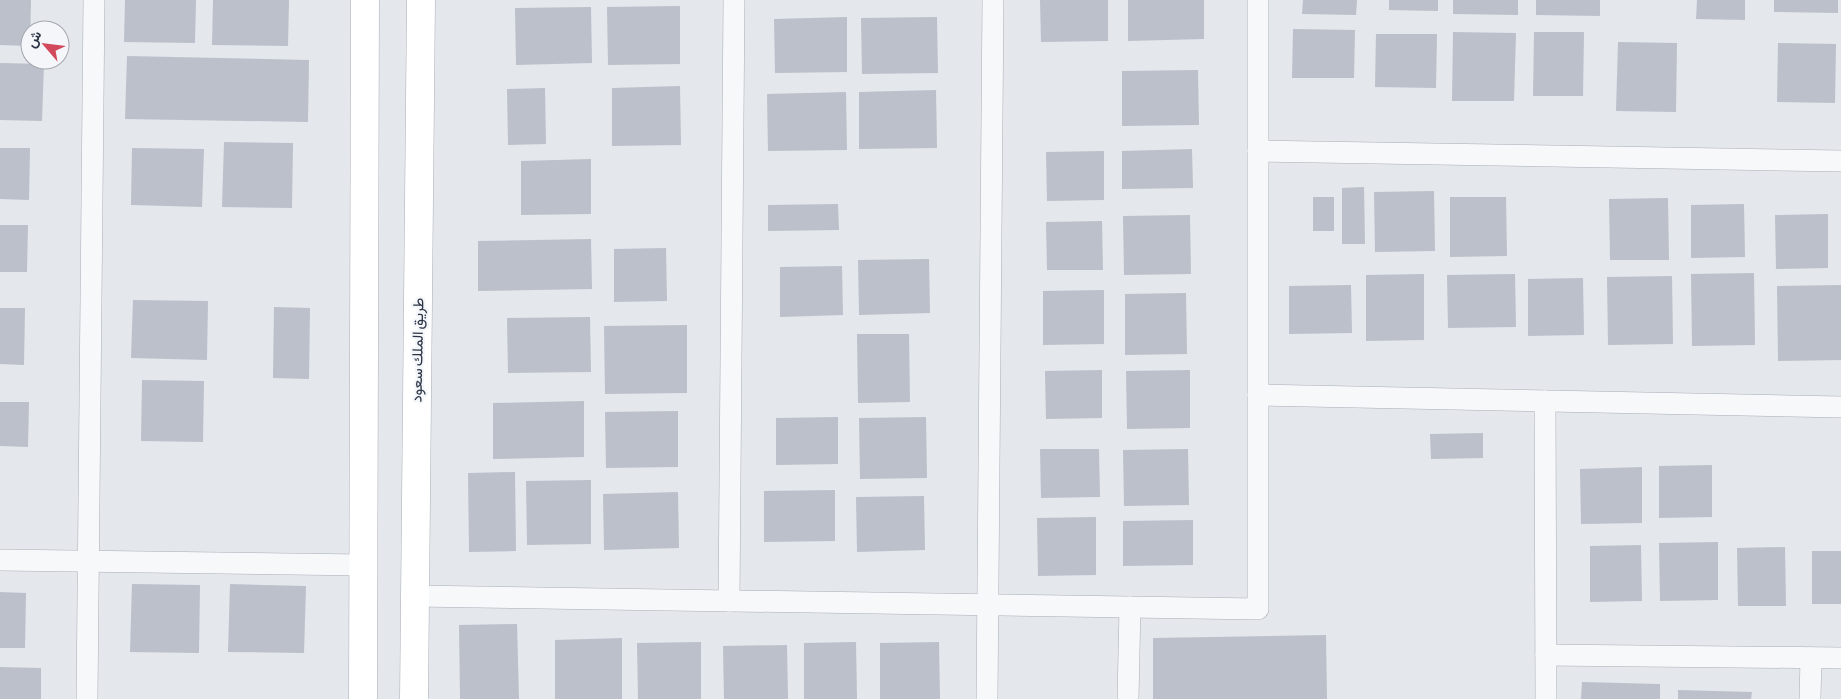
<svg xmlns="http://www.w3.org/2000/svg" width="1841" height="699" viewBox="0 0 1841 699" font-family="'Asap Condensed',Vazirmatn,sans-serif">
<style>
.building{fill:#bbc0ca}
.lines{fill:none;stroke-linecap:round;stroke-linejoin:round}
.minor-casing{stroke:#a9aeb7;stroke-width:22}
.secondary-casing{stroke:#a9aeb7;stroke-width:29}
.minor{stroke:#f7f8fa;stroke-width:21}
.secondary{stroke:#fff;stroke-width:28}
.labels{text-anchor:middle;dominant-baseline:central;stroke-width:4.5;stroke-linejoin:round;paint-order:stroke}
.street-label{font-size:15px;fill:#2b3445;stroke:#f4f6f9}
</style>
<rect width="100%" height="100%" fill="#e4e7ec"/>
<!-- building -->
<g class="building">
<path d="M0,0H31L30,46L0,45Z"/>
<path d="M125,0H196L195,43L124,42Z"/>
<path d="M213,0H289L288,46L212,45Z"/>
<path d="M1040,0H1108V41L1041,42Z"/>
<path d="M1128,0H1204V39L1128,41Z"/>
<path d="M1303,0H1357L1356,15L1302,14Z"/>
<path d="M1389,0H1438V11L1389,10Z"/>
<path d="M1453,0H1518V15L1453,14Z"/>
<path d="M1536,0H1600V16L1536,15Z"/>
<path d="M1697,0H1745V20L1696,19Z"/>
<path d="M1774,0H1838V13L1774,12Z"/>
<path d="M680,6V64L608,65L607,7Z"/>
<path d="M591,7L592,63L516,65L515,8Z"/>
<path d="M847,17V72L775,73L774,19Z"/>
<path d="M937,17L938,73L862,74L861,18Z"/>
<path d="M1293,29L1355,30L1354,78H1292Z"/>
<path d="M1453,32L1516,33L1514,101H1452Z"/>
<path d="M1534,32H1584L1583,96H1533Z"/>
<path d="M1376,34H1437L1436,88L1375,87Z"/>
<path d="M1618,42L1677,43L1676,112L1616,111Z"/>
<path d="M1778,43L1836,44L1835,103L1777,102Z"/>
<path d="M127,56L309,60L308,122L125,119Z"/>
<path d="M0,63L44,64L42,121L0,120Z"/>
<path d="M1198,70L1199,125L1122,126V71Z"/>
<path d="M680,86L681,145L612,146V88Z"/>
<path d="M545,88L546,144L508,145L507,89Z"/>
<path d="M936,90L937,148L859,149V92Z"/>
<path d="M846,92L847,150L768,151L767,94Z"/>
<path d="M224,142L293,143L292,208L222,207Z"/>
<path d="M0,148H30L29,200L0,199Z"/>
<path d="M132,148L204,149L202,207L131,205Z"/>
<path d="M1192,149L1193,188L1122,189V151Z"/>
<path d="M1104,151V200L1047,201L1046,152Z"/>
<path d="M591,159V214L521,215V161Z"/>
<path d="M1364,187L1365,244H1342V188Z"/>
<path d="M1434,191L1435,251L1375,252L1374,192Z"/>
<rect x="1313" y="197" width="21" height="34"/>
<path d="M1450,197H1506L1507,256L1450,257Z"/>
<path d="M1668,198L1669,260H1610L1609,199Z"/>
<path d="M838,204L839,230L768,231V205Z"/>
<path d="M1744,204L1745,257L1691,258V205Z"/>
<path d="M1828,214V268L1776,269L1775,215Z"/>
<path d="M1190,215L1191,274L1124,275L1123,216Z"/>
<path d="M1102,221L1103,270H1047L1046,222Z"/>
<path d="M0,225H28L27,272H0Z"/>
<path d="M591,239L592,289L478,291V241Z"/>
<path d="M666,248L667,301L614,302V249Z"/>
<path d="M929,259L930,313L859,315L858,260Z"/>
<path d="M842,266L843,315L780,317V267Z"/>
<path d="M1754,273L1755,345L1692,346L1691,274Z"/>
<path d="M1424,274V340L1366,341V275Z"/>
<path d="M1515,274L1516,327L1448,328L1447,275Z"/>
<path d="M1672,276L1673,344L1608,345L1607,277Z"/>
<path d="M1583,278L1584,335L1528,336V279Z"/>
<path d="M1351,285L1352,333L1289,334V286Z"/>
<path d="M1841,285V360L1778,361L1777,286Z"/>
<path d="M1104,290V344L1043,345V291Z"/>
<path d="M1186,293L1187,354L1125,355V294Z"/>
<path d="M133,300L208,301L207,360L131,358Z"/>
<path d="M274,307L310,308L309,379L273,378Z"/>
<path d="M0,308H25L24,365L0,364Z"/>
<path d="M590,317L591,372L508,373L507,318Z"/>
<path d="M687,325V393L605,394L604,326Z"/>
<path d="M857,334H909L910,402L858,403Z"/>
<path d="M1102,370V418L1046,419L1045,371Z"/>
<path d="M1190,370V428L1127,429L1126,371Z"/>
<path d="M142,380L204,381L203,442L141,441Z"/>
<path d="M584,401V457L493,459V403Z"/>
<path d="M0,402H29L28,447L0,446Z"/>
<path d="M678,411V467L606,468L605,412Z"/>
<path d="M838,417V464L776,465V418Z"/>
<path d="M926,417L927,478L860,479L859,418Z"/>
<path d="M1483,433V458L1431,459L1430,434Z"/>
<path d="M1040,449H1099L1100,497L1041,498Z"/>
<path d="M1188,449L1189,505L1124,506L1123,450Z"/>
<path d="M1712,465V517L1659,518V466Z"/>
<path d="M1642,467V523L1581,524L1580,469Z"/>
<path d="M515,472L516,551L469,552L468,473Z"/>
<path d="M591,480V544L527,545L526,481Z"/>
<path d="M835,490V541L764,542V491Z"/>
<path d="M678,492L679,548L604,550L603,494Z"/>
<path d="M924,496L925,550L857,552L856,497Z"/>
<path d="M1096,517V575L1038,576L1037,518Z"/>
<path d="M1193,520V565L1123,566V521Z"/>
<path d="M1718,542V600L1660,601L1659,543Z"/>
<path d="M1641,545L1642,601L1590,602V546Z"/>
<path d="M1785,547L1786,606H1738L1737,548Z"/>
<rect x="1812" y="551" width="29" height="53"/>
<path d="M132,584L200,585L199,653L130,652Z"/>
<path d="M230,584L306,586L304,653L228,652Z"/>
<path d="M0,592L26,593L25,648H0Z"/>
<path d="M517,624L519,699H460L459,625Z"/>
<path d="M1326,635L1327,699H1153V638Z"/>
<path d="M622,638V699H555V640Z"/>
<path d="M701,642V699H638L637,643Z"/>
<path d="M856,642L857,699H804V643Z"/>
<path d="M939,642L940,699H880V643Z"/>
<path d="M787,645L788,699H724L723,646Z"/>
<path d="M0,667L41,668V699H0Z"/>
<path d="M1582,682L1660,684V699H1581Z"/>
<path d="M1678,690L1752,692L1751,699H1678Z"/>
</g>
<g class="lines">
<!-- minor casing -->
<g class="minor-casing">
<g id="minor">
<path d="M1258,151L1841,161"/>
<path d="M1258,395L1841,407"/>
<path d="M1545,401L1546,699"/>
<path d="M0,560L363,565"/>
<path d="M415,596L1258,609V0"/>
<path d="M729,601L734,0"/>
<path d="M1546,655L1841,658"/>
<path d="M87,699L94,0"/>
<path d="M987,699L993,0"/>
<path d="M1128,699L1130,607"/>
<path d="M1810,699L1811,658"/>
</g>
</g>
<!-- secondary casing -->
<g class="secondary-casing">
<g id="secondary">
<path d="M363,699L365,0"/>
<path d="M414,699L421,0"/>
</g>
</g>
<!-- minor -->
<use href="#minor" class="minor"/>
<!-- secondary -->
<use href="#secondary" class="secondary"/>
</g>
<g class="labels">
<!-- street labels -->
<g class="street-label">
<text transform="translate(417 350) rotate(-89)">طريق الملك سعود</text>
</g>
</g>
<!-- north arrow -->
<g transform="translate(45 45) rotate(298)"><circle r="24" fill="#f4f6f9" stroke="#a4a8b1"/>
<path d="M0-4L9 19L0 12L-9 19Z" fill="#d1495b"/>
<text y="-8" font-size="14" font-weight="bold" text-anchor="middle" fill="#2b3445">ش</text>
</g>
</svg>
